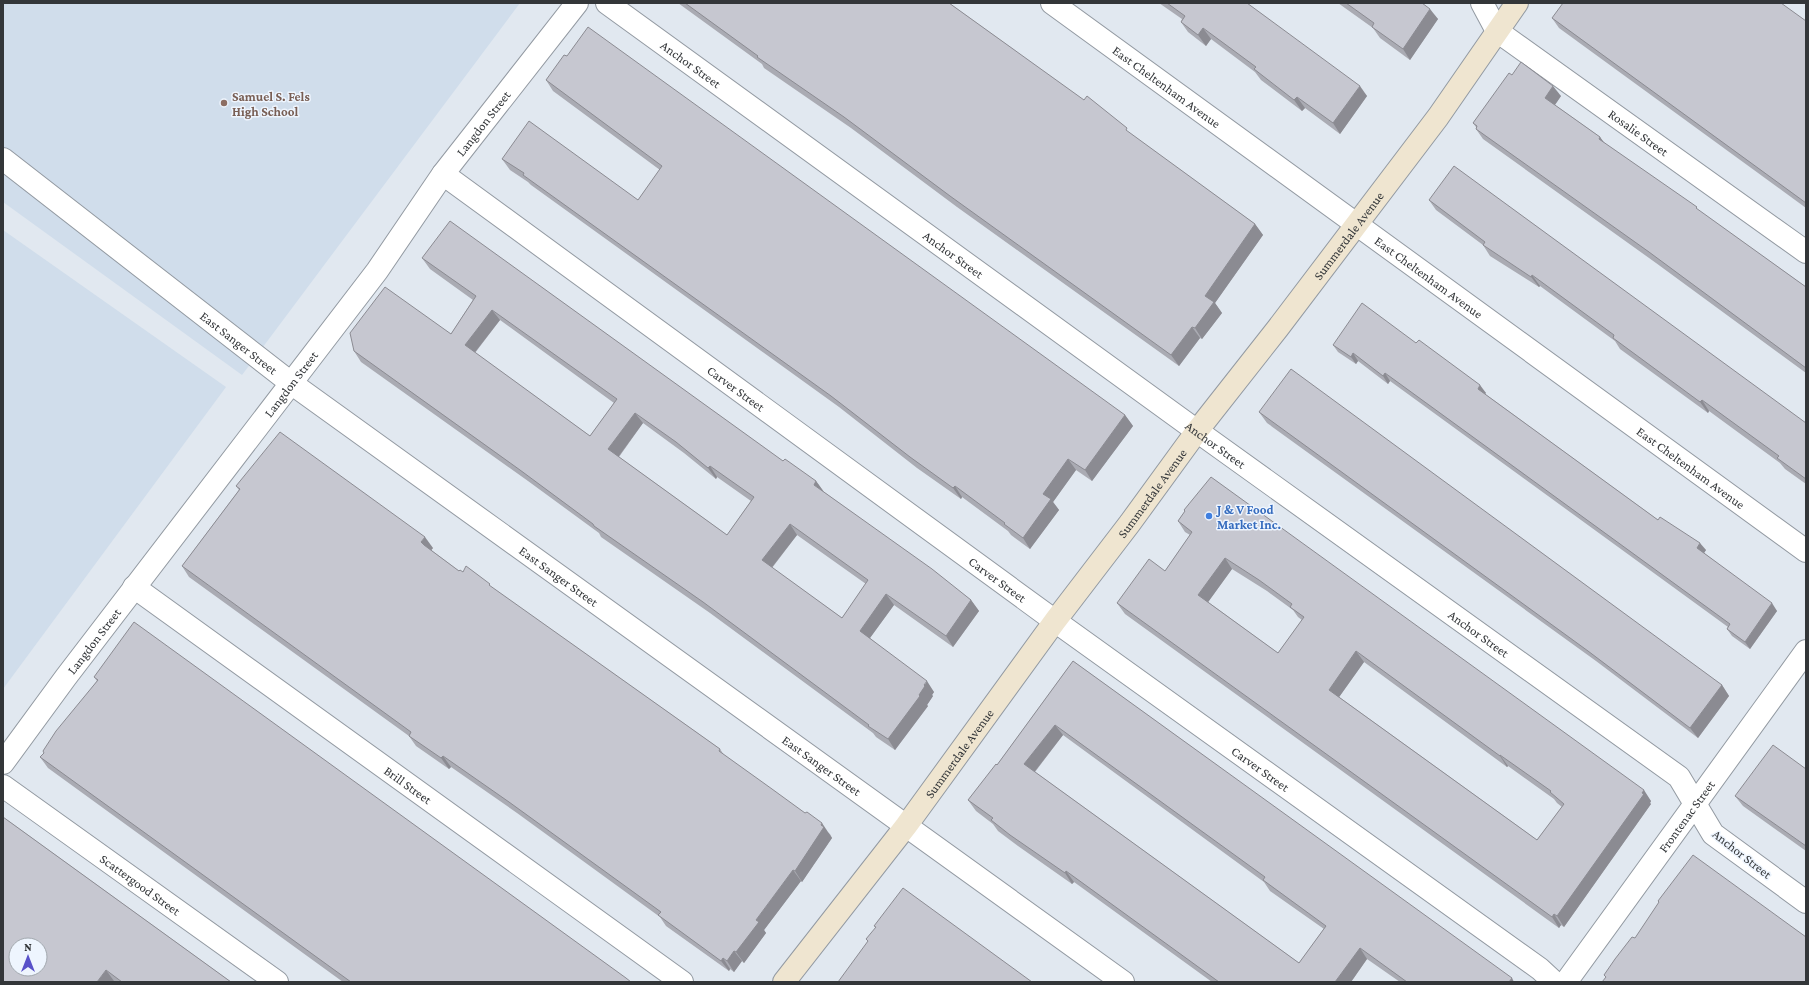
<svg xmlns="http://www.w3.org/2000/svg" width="1809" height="985" viewBox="0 0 1809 985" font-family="'Crimson Pro',serif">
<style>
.built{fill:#d0ddeb}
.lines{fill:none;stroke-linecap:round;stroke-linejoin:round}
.minor-casing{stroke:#939aa2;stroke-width:24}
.tertiary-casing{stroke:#939aa2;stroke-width:24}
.secondary-casing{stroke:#939aa2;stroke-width:24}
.minor{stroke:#fff;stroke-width:22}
.tertiary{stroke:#fff;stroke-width:22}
.secondary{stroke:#efe5d0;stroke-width:22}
.wall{fill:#aaabb3;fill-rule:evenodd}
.shaded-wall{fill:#8b8b92}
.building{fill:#c6c7d0;stroke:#8b8b92;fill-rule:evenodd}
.education-dot{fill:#8d6e63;stroke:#eef5fe;stroke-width:1.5}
.shop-dot{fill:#3f7fe0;stroke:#eef5fe;stroke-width:1.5}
.labels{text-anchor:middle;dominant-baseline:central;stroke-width:3;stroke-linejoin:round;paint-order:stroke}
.street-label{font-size:13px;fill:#333639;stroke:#eef5fe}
.education-label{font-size:13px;font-weight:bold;fill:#785e54;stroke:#eef5fe;text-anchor:start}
.shop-label{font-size:13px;font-weight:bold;fill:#366cbe;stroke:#eef5fe;text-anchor:start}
</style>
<rect width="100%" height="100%" fill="#e1e8f0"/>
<!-- built -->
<g class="built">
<path d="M3,3H520L242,375L3,202Z"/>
<path d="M3,230L226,387L3,689Z"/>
</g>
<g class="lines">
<!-- minor casing -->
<g class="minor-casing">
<g id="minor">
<path id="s1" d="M607,3L1197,431L1679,777L1713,834L1806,902"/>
<path id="s2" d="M1052,3L1806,551"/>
<path id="s3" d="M1482,3L1497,31L1806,252"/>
<path id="s4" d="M3,159L291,383L1123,982"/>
<path id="s5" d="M443,174L1055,621L1540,969L1554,982"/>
<path id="s6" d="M134,587L682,982"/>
<path id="s7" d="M3,786L277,982"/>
<path id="s8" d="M1566,982L1806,651"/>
</g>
</g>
<!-- tertiary casing -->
<g class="tertiary-casing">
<g id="tertiary">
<path id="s9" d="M3,763L66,677L377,271L443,174L577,3"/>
</g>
</g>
<!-- secondary casing -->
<g class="secondary-casing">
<g id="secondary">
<path id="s10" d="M784,982L906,826L1055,621L1130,523L1197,431L1278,328L1438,117L1517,3"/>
</g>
</g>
<!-- minor -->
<use href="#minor" class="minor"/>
<!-- tertiary -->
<use href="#tertiary" class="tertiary"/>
<!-- secondary -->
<use href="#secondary" class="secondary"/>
</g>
<!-- wall -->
<g class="wall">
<path d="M678,3H949L1255,224L1263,235L1215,303L1222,313L1202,339L1200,338L1179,366L957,207L851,128L764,68L762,64Z"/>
<path d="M1159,3H1247L1367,96L1340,134L1305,108L1302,111L1261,80L1255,72L1211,39L1206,46L1188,32L1181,22L1182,19Z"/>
<path d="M1338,3H1422L1438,19L1410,60L1380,38L1373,28Z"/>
<path d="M1552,18L1806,21V208L1559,28Z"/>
<path d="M1512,75L1561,96L1555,105L1600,137L1604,143L1806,287V373L1656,263L1483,139L1476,129V127L1473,123Z"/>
<path d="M546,80L1125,415L1133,426L1092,481L1076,470L1053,502L1059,510L1030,549L1011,535L1008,531L962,497L961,499L917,468L839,407L531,185L528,182L510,170L502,159L638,200L660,170L553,91Z"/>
<path d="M1429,200L1806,423V484L1785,469L1780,463L1709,411L1708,413L1620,349L1615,341L1540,286L1539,287L1490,256L1483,245L1436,210Z"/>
<path d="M422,258L783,461L816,481L824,492L971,600L979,611L953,647L894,605L870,638L934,692L932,695L933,696L927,705L928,706L895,750L876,737L873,733L710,613L601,537L599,533L528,481L361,362L354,351L451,334L473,300L430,269ZM500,320L614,403L590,436L475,353ZM643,423L684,453L716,479L717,477L751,501L727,535L619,457ZM797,535L866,584L842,618L772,568Z"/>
<path d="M1416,343L1486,393L1485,394L1658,520L1706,550L1704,553L1777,611L1750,649L1732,636L1727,629L1728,627L1390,381L1388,384L1358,361L1356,364L1338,352L1333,345Z"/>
<path d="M1259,412L1722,685L1729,696L1698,738L1596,661L1267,423Z"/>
<path d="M236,486L433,548L431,550L459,571L494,589L720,749L724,755L830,834L832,838L802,882L801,881L764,930L766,933L744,963L742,961L734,972L730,969L729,971L666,926L660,917L517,813L451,767L449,769L416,746L409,736L189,577L182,566L239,490Z"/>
<path d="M1184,510L1651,801L1650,803L1651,804L1564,927L1561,925L1559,928L1125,614L1117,603L1165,571L1190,535L1185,532L1178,521L1185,511ZM1232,569L1267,591L1293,610L1298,617L1302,620L1278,653L1208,602ZM1364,662L1507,767L1508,766L1554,799L1557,803L1562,807L1537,840L1339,697Z"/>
<path d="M1073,661L1514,982H1400L1367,959L1351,982H1212L1074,882L1072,884L1018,846L998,831L993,824L976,811L968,800L997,765ZM1063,735L1264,882L1270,891L1324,929L1299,963L1035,772Z"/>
<path d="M94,677L631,982H343L48,768L40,757L44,753L43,751L97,681Z"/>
<path d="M1806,769V851L1743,806L1735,796Z"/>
<path d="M3,817L231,982H116L114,981L113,982Z"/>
</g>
<!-- shaded-wall -->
<g class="shaded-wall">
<path d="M1430,9L1438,19L1410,60L1403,49Z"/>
<path d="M1203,28L1211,39L1206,46L1198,35Z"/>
<path d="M1360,86L1367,96L1340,134L1333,123Z"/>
<path d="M1553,86L1561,96L1552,109L1545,98Z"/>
<path d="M1297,97L1305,108L1302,111L1294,100Z"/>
<path d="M1600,137L1608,148L1599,139Z"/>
<path d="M1255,224L1263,235L1215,303L1222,313L1202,339L1195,328L1205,296Z"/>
<path d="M1532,275L1540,286L1539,287L1531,277Z"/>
<path d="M492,310L500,320L472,356L465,345Z"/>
<path d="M1192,327L1200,338L1179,366L1171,355Z"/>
<path d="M1353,353L1358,361L1356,364L1351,357Z"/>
<path d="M1385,373L1390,381L1388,384L1383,376Z"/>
<path d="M1480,385L1486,393L1483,396L1478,389Z"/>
<path d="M1702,400L1709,411L1708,413L1700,402Z"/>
<path d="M635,413L643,423L616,460L608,449Z"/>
<path d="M1125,415L1133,426L1092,481L1085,470Z"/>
<path d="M1068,459L1076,470L1053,502L1059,510L1030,549L1023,538L1043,494Z"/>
<path d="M710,466L717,477L716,479L708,468Z"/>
<path d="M816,481L824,492L814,485Z"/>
<path d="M955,486L962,497L961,499L953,488Z"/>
<path d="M790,524L797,535L769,571L762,560Z"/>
<path d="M425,537L433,548L429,553L421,542Z"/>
<path d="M1700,543L1706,550L1702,556L1697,548Z"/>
<path d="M1225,558L1232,569L1206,605L1198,595Z"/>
<path d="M886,594L894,605L867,642L860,631Z"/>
<path d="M971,600L979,611L953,647L946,636Z"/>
<path d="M1772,603L1777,611L1750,649L1745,642Z"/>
<path d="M1356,651L1364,662L1337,700L1329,690Z"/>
<path d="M927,681L934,692L932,695L933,696L927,705L928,706L895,750L888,739L919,695Z"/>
<path d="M1722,685L1729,696L1698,738L1690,728Z"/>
<path d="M1055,725L1063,735L1032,775L1024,764Z"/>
<path d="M1500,755L1508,766L1507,767L1500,756Z"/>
<path d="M443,756L451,767L449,769L441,758Z"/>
<path d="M1644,790L1651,801L1650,803L1651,804L1564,927L1557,916Z"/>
<path d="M822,823L832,838L802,882L795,871Z"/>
<path d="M793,870L801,881L764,930L766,933L744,963L736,952L756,920Z"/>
<path d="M1066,871L1074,882L1072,884L1065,873Z"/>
<path d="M1554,914L1561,925L1559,928L1552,917Z"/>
<path d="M1360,948L1367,959L1351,982H1335Z"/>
<path d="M734,951L742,961L734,972L727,961Z"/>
<path d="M723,958L730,969L729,971L721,961Z"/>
<path d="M106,970L114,981L113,982H97Z"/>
<path d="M1512,978L1514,982H1509Z"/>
</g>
<!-- building -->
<g class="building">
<path d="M685,3H949L1084,100L1087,96L1127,128L1126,130L1255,224L1205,296L1214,302L1195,328L1192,327L1171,355L950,196L844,117L757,57L758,56Z"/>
<path d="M1167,3H1247L1360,86L1333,123L1297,97L1294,100L1254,69L1256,67L1203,28L1198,35L1181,22L1185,16Z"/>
<path d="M1346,3H1422L1430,9L1403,49L1372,27L1374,23Z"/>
<path d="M1563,3H1781L1806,21V203L1552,18Z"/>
<path d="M588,27L1125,415L1085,470L1068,459L1043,494L1051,499L1023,538L1004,524L1005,523L955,486L953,488L910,457L831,396L523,175L524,173L502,159L529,121L638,200L662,166L546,80L564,55L567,56Z"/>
<path d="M1521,62L1553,86L1545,98L1600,137L1599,139L1697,207L1696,208L1806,287V368L1649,252L1476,129L1477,126L1473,123L1509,73L1512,75Z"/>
<path d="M1454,166L1806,423V479L1777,458L1779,456L1702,400L1700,402L1613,338L1614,335L1532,275L1531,277L1483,245L1485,242L1429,200Z"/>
<path d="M450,221L783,461L785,459L816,481L814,485L932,569L971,600L946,636L886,594L860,631L927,681L924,685L925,686L919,695L920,696L888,739L868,726L869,725L703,602L594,526L593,524L520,470L354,351L350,333L385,287L451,334L476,296L422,258ZM492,310L617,399L590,436L465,345ZM635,413L676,442L708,468L710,466L754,497L727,535L608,449ZM790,524L868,580L842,618L762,560Z"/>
<path d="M1362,303L1416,343L1419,340L1480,385L1478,389L1658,520L1660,517L1700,543L1697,548L1772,603L1745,642L1727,629L1730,624L1385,373L1383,376L1353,353L1351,357L1333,345Z"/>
<path d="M1291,369L1722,685L1690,728L1588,651L1259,412Z"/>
<path d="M280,432L425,537L421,542L424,545L459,571L460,570L463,572L466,566L490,584L489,585L720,749L719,751L772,789L805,813L807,812L822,823L821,825L824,827L795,871L793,870L756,920L759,922L736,952L734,951L727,961L723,958L721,961L658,915L661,912L509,802L443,756L441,758L409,736L411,732L182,566L240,489L236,486Z"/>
<path d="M1211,477L1644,790L1642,793L1644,794L1557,916L1554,914L1552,917L1117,603L1149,559L1165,571L1192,532L1178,521L1185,511L1184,510ZM1225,558L1259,580L1292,604L1290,607L1304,617L1278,653L1198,595ZM1356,651L1500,756V755L1551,791L1550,792L1564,804L1537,840L1329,690Z"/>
<path d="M134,622L626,978L631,982H351L40,757L44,753L43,751L56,731L98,680L94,677Z"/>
<path d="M1073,661L1512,978L1509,982H1407L1360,948L1335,982H1219L1066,871L1065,873L1010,835L991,820L993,818L968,800L996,764L997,765ZM1055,725L1265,877L1263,880L1326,926L1299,963L1024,764Z"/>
<path d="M1773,745L1806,769V846L1735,796Z"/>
<path d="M3,817L231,982H122L106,970L97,982H3ZM16,945H40V969H16Z"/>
<path d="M1693,855L1806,937V982H1602L1606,977L1604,975L1615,959L1632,937L1635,938L1659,902L1658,901Z"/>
<path d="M903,888L1032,982H838L868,941L866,939L876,927L874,926Z"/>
</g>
<!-- markers -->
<circle class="education-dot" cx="224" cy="103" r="4"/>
<circle class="shop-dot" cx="1209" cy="516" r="4"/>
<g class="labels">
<!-- street labels -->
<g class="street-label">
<text stroke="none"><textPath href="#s1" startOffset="104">Anchor Street</textPath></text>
<text stroke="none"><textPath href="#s2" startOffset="142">East Cheltenham Avenue</textPath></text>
<text stroke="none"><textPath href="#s9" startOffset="800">Langdon Street</textPath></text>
<text stroke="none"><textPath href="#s3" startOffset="206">Rosalie Street</textPath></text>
<text stroke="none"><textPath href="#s10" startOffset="936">Summerdale Avenue</textPath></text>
<text stroke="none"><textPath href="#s1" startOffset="428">Anchor Street</textPath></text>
<text stroke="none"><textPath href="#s2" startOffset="466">East Cheltenham Avenue</textPath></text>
<text stroke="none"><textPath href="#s4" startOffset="299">East Sanger Street</textPath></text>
<text stroke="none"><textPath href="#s9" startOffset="476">Langdon Street</textPath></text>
<text stroke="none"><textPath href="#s5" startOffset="363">Carver Street</textPath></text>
<text stroke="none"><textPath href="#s1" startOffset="752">Anchor Street</textPath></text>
<text stroke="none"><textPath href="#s2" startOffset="790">East Cheltenham Avenue</textPath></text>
<text stroke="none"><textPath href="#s10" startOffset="612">Summerdale Avenue</textPath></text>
<text stroke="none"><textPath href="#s4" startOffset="695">East Sanger Street</textPath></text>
<text stroke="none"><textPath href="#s5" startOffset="687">Carver Street</textPath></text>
<text stroke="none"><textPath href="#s1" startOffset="1076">Anchor Street</textPath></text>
<text stroke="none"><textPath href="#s9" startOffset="152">Langdon Street</textPath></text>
<text stroke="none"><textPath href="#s10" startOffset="288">Summerdale Avenue</textPath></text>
<text stroke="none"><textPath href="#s4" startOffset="1019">East Sanger Street</textPath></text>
<text stroke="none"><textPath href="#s5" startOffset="1011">Carver Street</textPath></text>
<text stroke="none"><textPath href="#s6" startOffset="338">Brill Street</textPath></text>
<text stroke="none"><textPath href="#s8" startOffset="205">Frontenac Street</textPath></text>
<text transform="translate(1742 854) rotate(38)">Anchor Street</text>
<text stroke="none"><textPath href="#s7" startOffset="169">Scattergood Street</textPath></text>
</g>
<!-- education labels -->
<g class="education-label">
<text x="232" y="96">Samuel S. Fels<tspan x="232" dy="15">High School</tspan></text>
</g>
<!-- shop labels -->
<g class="shop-label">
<text x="1217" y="509">J &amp; V Food<tspan x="1217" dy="15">Market Inc.</tspan></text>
</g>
</g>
<!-- border -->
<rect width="1809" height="985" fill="none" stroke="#333639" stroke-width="8"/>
<!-- north arrow -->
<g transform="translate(28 957)"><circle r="19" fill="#eef5fe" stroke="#a3a9af"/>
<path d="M0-3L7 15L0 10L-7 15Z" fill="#5851c9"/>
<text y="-6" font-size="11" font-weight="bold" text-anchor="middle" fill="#333639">N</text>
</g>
</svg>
